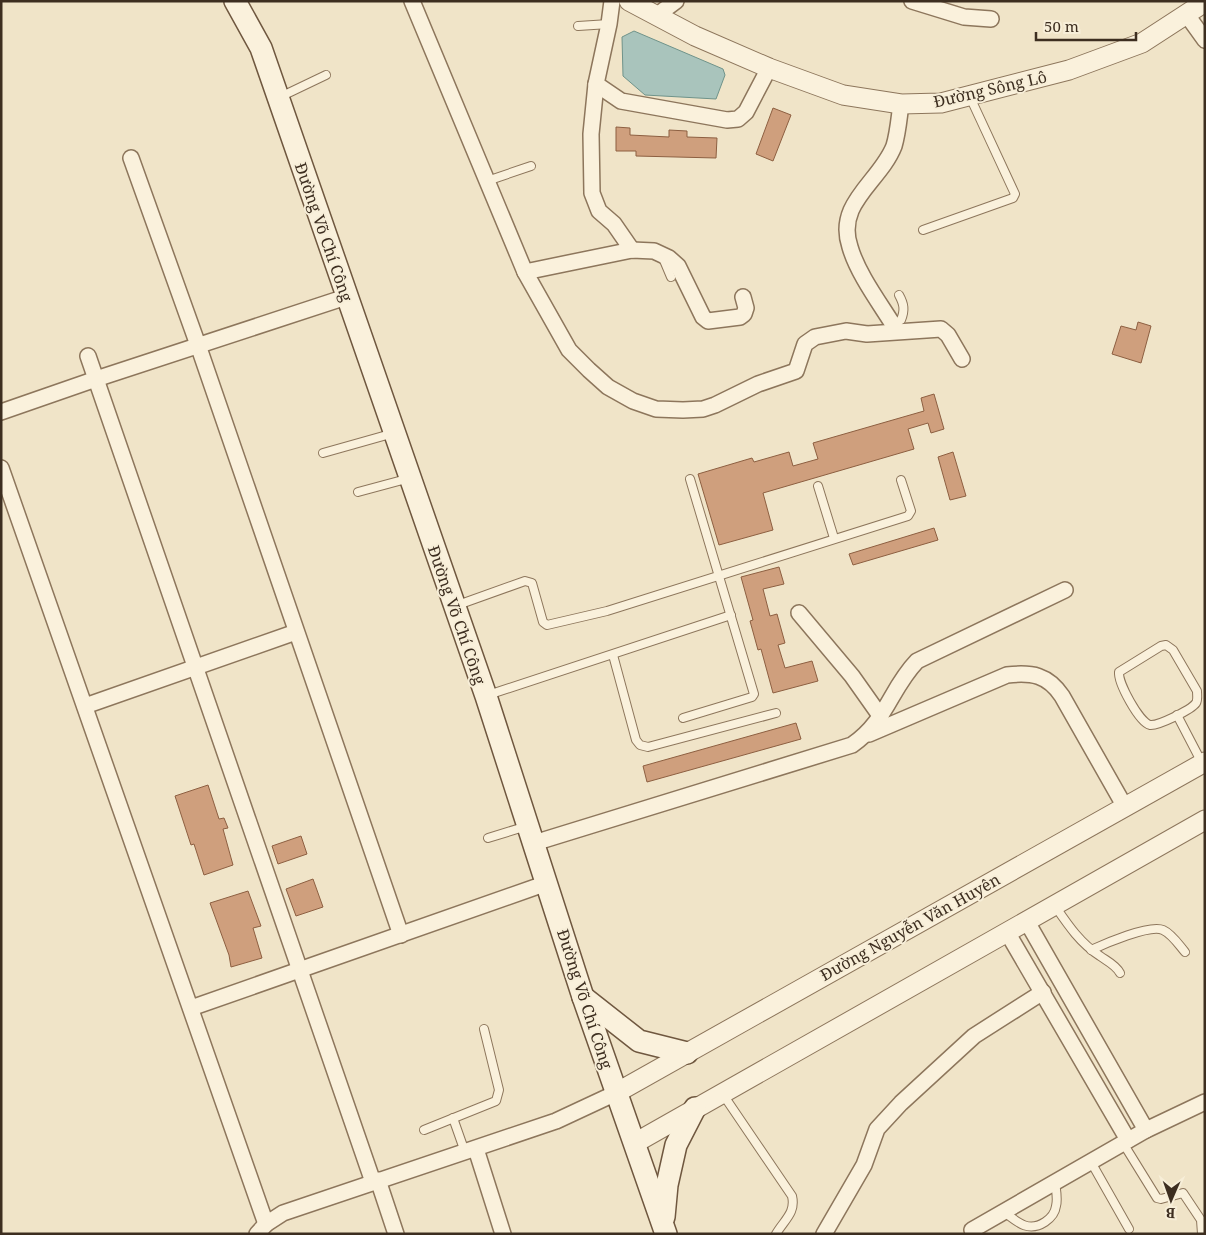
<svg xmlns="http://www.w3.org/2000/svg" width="1206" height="1235" viewBox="0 0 1206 1235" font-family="'Noto Serif',serif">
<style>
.water{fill:#a9c4bc;stroke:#6f938a}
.building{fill:#cf9f7d;stroke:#8d5f41}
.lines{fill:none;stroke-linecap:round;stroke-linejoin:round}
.service-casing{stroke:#8d765c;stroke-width:10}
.minor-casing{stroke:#8d765c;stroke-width:18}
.tertiary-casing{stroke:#8d765c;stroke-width:21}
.secondary-casing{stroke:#6f573f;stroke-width:24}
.service{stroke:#faf1dc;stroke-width:8}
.minor{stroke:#faf1dc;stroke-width:15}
.tertiary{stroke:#faf1dc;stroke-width:19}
.secondary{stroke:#faf1dc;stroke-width:21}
.labels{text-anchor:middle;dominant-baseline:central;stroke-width:4;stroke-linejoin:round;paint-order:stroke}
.street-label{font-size:16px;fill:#3d2e20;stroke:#f7eed8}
</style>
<rect width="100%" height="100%" fill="#f0e4c8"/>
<!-- water -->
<path class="water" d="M634,31L723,69L725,75L716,99L645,95L623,76L622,37Z"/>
<!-- building -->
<g class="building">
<path d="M773,108L791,115L773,161L756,154Z"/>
<path d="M616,127L630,128V135L669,137V130L687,131V137L717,138L716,158L636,156V151H616Z"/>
<path d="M1138,322L1151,326L1141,363L1112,354L1121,326L1136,330Z"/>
<path d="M934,394L944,429L931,433L928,423L908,429L914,449L763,493L773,530L719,545L698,474L752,458L754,462L789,452L793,466L818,459L813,443L924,411L921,398Z"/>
<path d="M953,452L966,496L950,500L938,457Z"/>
<path d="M934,528L938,540L853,565L849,554Z"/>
<path d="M779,567L784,584L763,589L770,616L777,614L785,643L778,645L785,668L812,661L818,681L773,693L761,649L758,650L750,621L753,620L741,577Z"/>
<path d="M796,723L801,739L647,782L643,766Z"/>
<path d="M208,785L219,819L224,818L228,828L223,829L233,865L204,875L194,844L191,845L175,796Z"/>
<path d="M301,836L307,854L278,864L272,846Z"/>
<path d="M313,879L323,907L296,916L286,889Z"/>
<path d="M248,891L261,926L253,928L262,958L231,967L229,955L210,903Z"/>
</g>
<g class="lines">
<!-- service casing -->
<g class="service-casing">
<g id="service">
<path d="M578,26L609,24"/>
<path d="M280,97L326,75"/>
<path d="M487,181L531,166"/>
<path d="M923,230L1013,198L1015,194L970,97"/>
<path d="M663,258L671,277"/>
<path d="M893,324L901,320C905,310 904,304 899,295"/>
<path d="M323,453L394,433"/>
<path d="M818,486L834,538"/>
<path d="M358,492L410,478"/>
<path d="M455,606L525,581L532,583L543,622L547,625L607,611L908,516L911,511L901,480"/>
<path d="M1166,645L1173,650L1197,691C1197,695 1198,700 1196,703C1191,710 1158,726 1150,725C1139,722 1118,683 1119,672L1161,646Z"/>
<path d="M613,655L636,740L640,745L648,747L776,713"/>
<path d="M488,695L731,615"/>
<path d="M1177,715L1202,763"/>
<path d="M683,718L752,697L754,694L690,479"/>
<path d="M488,838L527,826"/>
<path d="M1055,906C1068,925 1080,943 1100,956C1107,961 1116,965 1120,973"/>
<path d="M1091,950C1104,944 1150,924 1163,930C1172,934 1179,945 1185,952"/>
<path d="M722,1093L792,1196C796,1213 784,1220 776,1234"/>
<path d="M453,1118L465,1152"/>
<path d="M424,1130L496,1101L499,1090L484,1029"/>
<path d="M1123,1143L1157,1198L1161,1199L1183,1193L1201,1220L1202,1234"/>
<path d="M1091,1162L1129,1229"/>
<path d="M1003,1211C1017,1222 1028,1233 1045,1222C1051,1218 1055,1214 1056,1206C1058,1199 1056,1190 1055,1182"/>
</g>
</g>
<!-- minor casing -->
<g class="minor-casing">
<g id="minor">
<path d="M412,1L525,272L569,350L589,370L608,387L633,401L656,409L683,410L703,409L715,405L758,384L796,371L805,344L815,337L846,331L867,334L941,329L948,335L962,359"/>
<path d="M612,1L609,24L596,84L621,101L727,120L738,119L746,112L769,68"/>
<path d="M912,1L964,17L991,19"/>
<path d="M1187,15L1205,40"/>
<path d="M656,16L676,1"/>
<path d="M596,84L591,134L592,193L599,211L614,224L632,250"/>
<path d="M131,158L198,345L401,935"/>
<path d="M525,272L632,250L654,251L669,258L678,266L703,317L708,321L740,317L744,314L746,308L743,297"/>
<path d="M897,331C882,306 858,275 850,247C835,203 880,182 894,146C898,133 899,118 901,104"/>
<path d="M88,356L373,1182"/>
<path d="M1,412L96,379L346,297"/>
<path d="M1,468L266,1224"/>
<path d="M799,613L852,676L881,717"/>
<path d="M85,706L296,632"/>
<path d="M869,734L1007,675C1032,672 1048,675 1062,696L1125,807"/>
<path d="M534,843L852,745C887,721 890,689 917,661L1065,590"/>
<path d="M1026,920L1146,1130"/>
<path d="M1007,932L1128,1140"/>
<path d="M191,1008L547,883"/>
<path d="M476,1149L503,1234"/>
<path d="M378,1180L396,1234"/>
<path d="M972,1230L1146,1130L1205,1102"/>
<path d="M257,1234L266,1224L283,1213L556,1121L616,1093"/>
<path d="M824,1234L864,1165L877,1129L901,1103L974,1036L1043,992"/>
</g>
</g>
<!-- tertiary casing -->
<g class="tertiary-casing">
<g id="tertiary">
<path d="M629,1L695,36L769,68L843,95L901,104L941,103L1069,70L1142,43L1205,2"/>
<path d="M616,1093L1205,762"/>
<path d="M635,1143L1205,820"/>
</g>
</g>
<!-- secondary casing -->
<g class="secondary-casing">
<g id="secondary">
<path d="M235,1L261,48L486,696L583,997L666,1234"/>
<path d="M583,997L639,1041L687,1053"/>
<path d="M664,1217L667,1185L676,1145L695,1108"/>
</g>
</g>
<!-- service -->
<use href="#service" class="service"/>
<!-- minor -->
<use href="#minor" class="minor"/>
<!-- tertiary -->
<use href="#tertiary" class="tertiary"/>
<!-- secondary -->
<use href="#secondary" class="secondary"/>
</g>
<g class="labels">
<!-- street labels -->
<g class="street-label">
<text transform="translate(990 89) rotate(-13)">Đường Sông Lô</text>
<text transform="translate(324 232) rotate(71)">Đường Võ Chí Công</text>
<text transform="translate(457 615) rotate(71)">Đường Võ Chí Công</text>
<text transform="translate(910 927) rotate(-29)">Đường Nguyễn Văn Huyên</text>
<text transform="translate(585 999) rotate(72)">Đường Võ Chí Công</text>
</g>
</g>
<!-- border -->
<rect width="1206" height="1235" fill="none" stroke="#3d2e20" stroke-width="5"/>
<!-- north arrow -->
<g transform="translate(1171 1200) rotate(182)" stroke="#f7eed8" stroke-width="4" paint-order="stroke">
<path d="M0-4L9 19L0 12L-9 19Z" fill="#3d2e20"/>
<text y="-8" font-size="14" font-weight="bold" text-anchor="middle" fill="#3d2e20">B</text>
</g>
<!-- scale -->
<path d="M1036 32v8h100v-8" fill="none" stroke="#3d2e20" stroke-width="2.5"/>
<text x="1044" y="32" font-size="15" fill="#3d2e20" stroke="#f7eed8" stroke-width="4" paint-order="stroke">50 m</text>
</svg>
